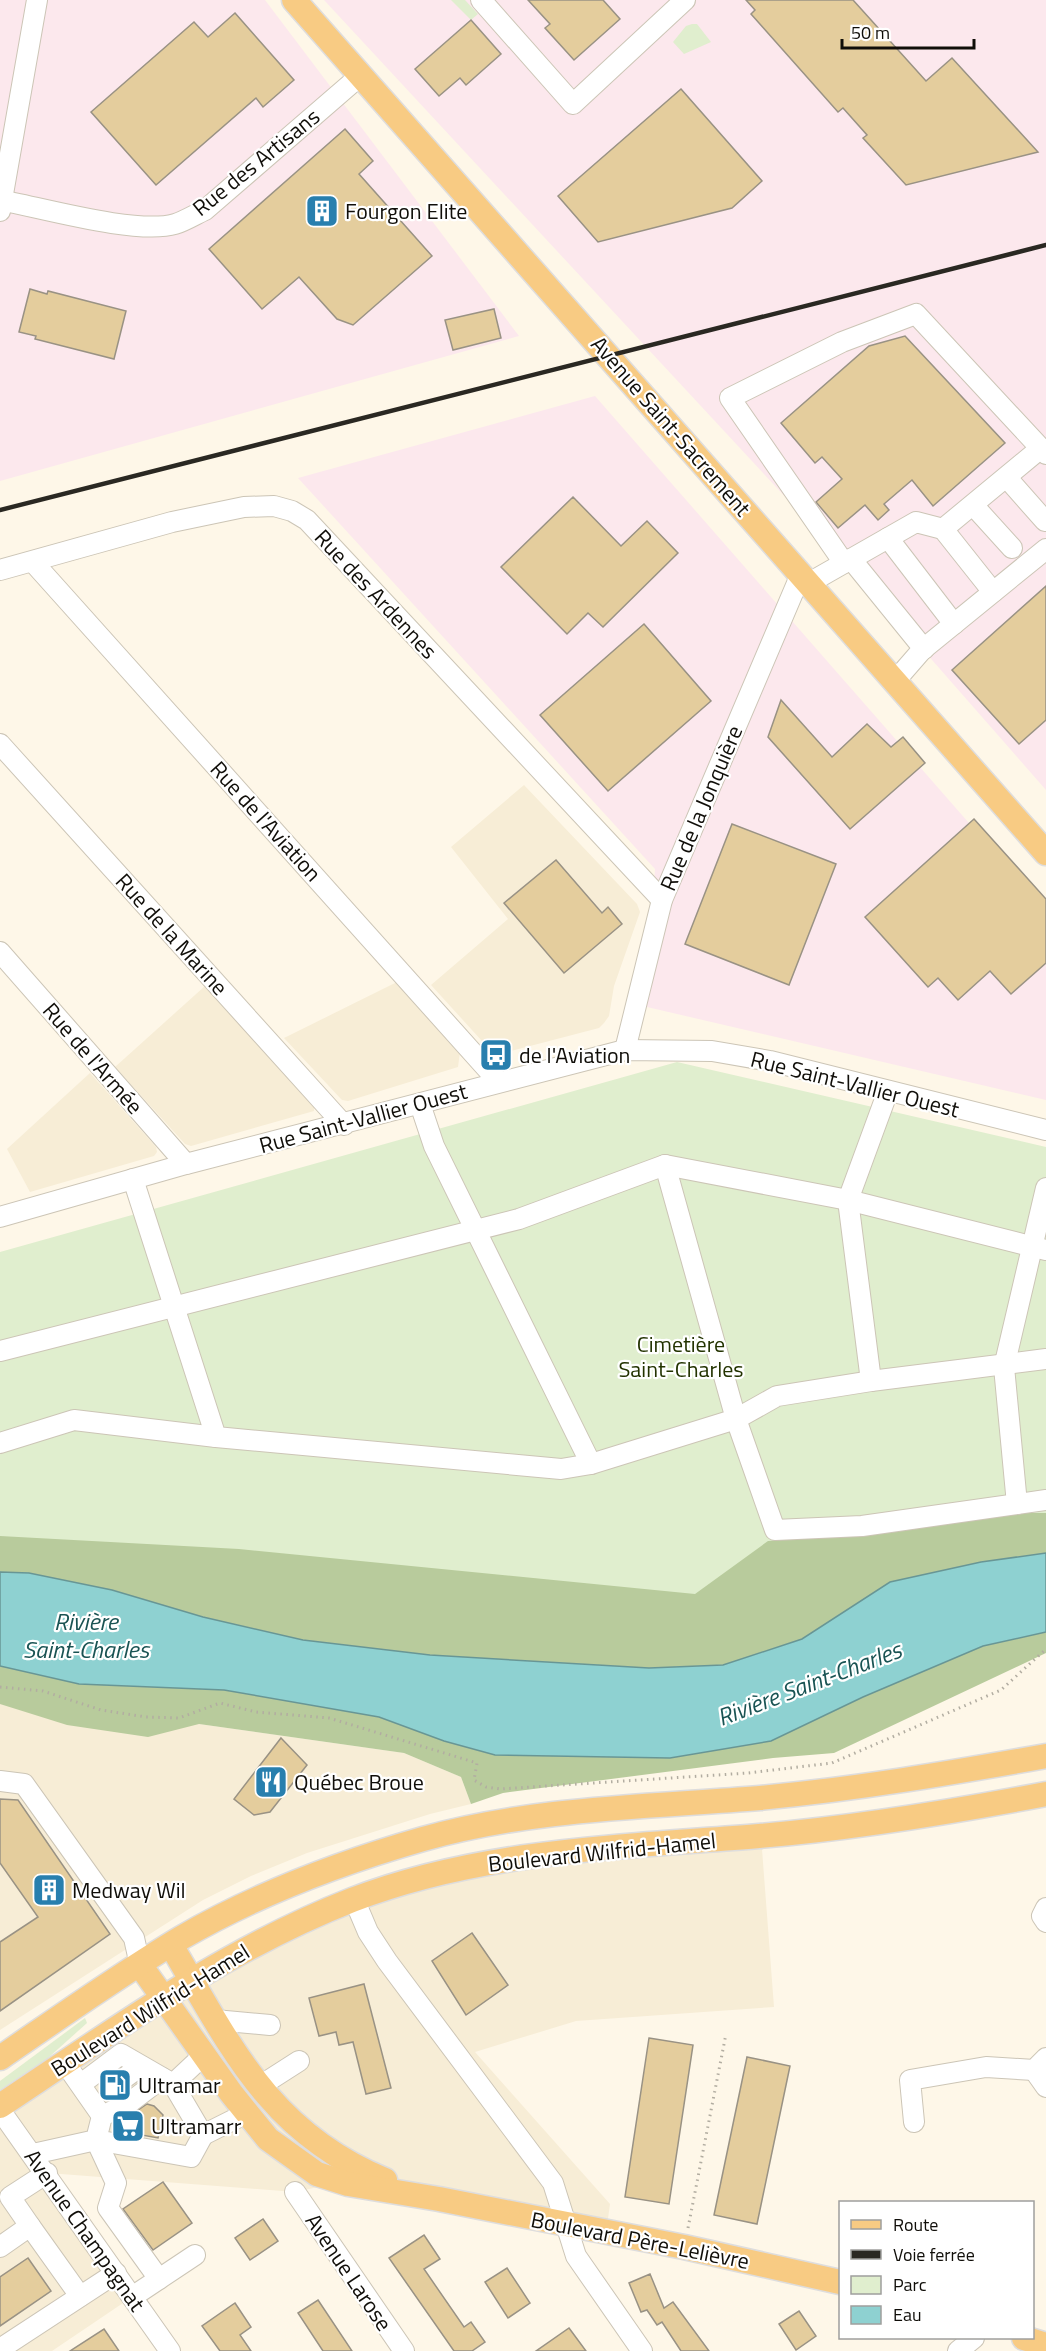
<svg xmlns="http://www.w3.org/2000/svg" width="1046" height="2351" viewBox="0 0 1046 2351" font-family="'Titillium Web',sans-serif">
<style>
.built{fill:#f7edd6}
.industrial{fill:#fce8ed}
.green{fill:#e0eece}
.forest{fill:#b8cb9c}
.water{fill:#8ed1d1;stroke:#689695;stroke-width:1.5}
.building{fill:#e4cd9d;stroke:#999284;stroke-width:1.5}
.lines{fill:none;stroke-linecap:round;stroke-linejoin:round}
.minor-tunnel{stroke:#dad4c7;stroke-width:20;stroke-dasharray:20 10;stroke-linecap:butt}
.minor-casing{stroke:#ccc5b6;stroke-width:22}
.major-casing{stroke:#dedddd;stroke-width:27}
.path{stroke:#b2ada1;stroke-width:3;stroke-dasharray:1.5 4.5;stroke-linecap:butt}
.minor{stroke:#fff;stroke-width:20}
.major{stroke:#f8cb83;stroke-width:24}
.rail{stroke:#2a2822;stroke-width:4.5}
.labels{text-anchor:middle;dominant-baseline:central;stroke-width:4.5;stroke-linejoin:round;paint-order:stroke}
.street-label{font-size:22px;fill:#100e09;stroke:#fff}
.poi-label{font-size:22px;fill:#100e09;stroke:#fff;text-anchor:start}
.park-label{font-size:22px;fill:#233300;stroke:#fff}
.water-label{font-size:24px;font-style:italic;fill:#195353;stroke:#fff}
</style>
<rect width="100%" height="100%" fill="#fef7e8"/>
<!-- built -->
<g class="built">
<path d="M524,785L637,904L640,912L614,986L609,1016L604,1023L599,1028L499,1054L492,1052L431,985L508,919L451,847Z"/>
<path d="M397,982L460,1052L458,1067L348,1101L342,1100L284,1038Z"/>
<path d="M205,986L314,1106V1111L191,1146L185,1144L115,1067Z"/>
<path d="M90,1073L156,1147L157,1152L154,1156L30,1192L7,1149Z"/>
<path d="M0,1702L199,1724L404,1753L461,1777L471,1804L430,1814L307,1853L251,1876L203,1900L0,2030Z"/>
<path d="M761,1836L774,2007L576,2021L475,2052L610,2204L606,2233L346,2181L295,2192L48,2173L132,2297L52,2351H0V2106L164,1998L417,1880Z"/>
</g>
<!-- industrial -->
<g class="industrial">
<path d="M0,0H265L519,336L0,481Z"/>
<path d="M324,0H1046V790L854,571Z"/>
<path d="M595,396L1046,911V1100L647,1007L655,869L298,478Z"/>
</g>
<!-- green -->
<g class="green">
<path d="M451,0H465L478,14L471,20Z"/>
<path d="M692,24H697L711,42L684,54L673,42L686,26Z"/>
<path d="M677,1062L1046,1147V1553L981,1562L852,1607L0,1572V1252Z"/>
<path d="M85,2018L87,2023L48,2058L0,2090V2081Z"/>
</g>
<!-- forest -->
<g class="forest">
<path d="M1018,1513H1046V1553L981,1562L890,1582L802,1639L723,1665L649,1668L430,1655L303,1640L203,1617L112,1590L29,1573L0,1572V1536L239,1549L695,1594L768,1541L895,1532Z"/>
<path d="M1046,1632V1653L834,1753L773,1758L503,1793L471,1804L461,1777L404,1753L199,1724L148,1737L67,1725L0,1704V1666L79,1684L224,1690L379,1717L444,1741L495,1755L670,1758L771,1741L863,1697L983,1646Z"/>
</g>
<!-- water -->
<path class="water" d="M1046,1553V1632L983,1646L863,1697L771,1741L670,1758L495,1755L444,1741L379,1717L224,1690L79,1684L0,1666V1572L29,1573L112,1590L203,1617L303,1640L430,1655L649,1668L723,1665L802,1639L890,1582L981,1562Z"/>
<!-- building -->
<g class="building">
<path d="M528,0H603L620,19L574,60L545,28L550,24Z"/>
<path d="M746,0H853L926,81L952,58L1038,152L906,185L863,138L867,135L843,108L838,112L751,14L755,10Z"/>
<path d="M235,13L294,80L263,107L256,98L156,185L91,112L194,22L208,37Z"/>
<path d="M471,20L501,54L466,85L460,78L439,96L415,69Z"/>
<path d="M681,89L762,181L732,208L598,242L558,196Z"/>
<path d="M345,129L373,161L359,174L432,256L353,325L337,319L299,277L262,309L209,249Z"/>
<path d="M30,289L47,294L48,291L126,311L114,359L35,339L36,336L19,332Z"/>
<path d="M494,309L501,338L453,350L445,320Z"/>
<path d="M905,336L1005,443L933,506L912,480L884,504L889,510L878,520L865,505L838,528L816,502L842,479L822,457L815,463L781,423L869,346Z"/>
<path d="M573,497L621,546L647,521L678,553L603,627L588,613L567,634L501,567Z"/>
<path d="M1046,586V720L1019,744L952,670Z"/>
<path d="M644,624L711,701L608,791L540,715Z"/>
<path d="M781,700L832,757L867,724L891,747L903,737L925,763L850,829L768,737Z"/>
<path d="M974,819L1046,899V963L1011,994L990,971L958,1000L938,978L928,987L865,917Z"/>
<path d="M732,824L836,864L789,985L685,944Z"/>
<path d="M556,860L602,913L608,907L622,924L564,973L504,903Z"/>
<path d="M281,1738L307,1765L270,1812L254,1815L234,1799Z"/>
<path d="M0,1799L18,1800L110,1934L0,2011V1942L38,1917L0,1863Z"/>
<path d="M472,1933L508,1985L466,2015L432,1961Z"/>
<path d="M364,1984L391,2088L366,2094L353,2042L339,2045L336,2032L319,2036L309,1998Z"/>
<path d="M649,2038L693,2045L669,2204L625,2197Z"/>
<path d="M747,2057L790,2066L757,2224L714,2215Z"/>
<path d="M112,2076L114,2086L126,2090L113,2097L103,2083Z"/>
<path d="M147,2104L154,2106L163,2115L158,2138L125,2132L128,2117Z"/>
<path d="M163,2182L192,2223L153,2250L123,2209Z"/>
<path d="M263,2219L278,2241L250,2260L235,2238Z"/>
<path d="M424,2235L440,2259L424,2269L464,2327L471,2322L485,2342L472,2351H454L389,2258Z"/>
<path d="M28,2258L51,2291L0,2326V2277Z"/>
<path d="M507,2268L530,2303L508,2318L485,2282Z"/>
<path d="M650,2274L664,2308L673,2302L709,2351H681L662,2322L657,2325L647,2310L641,2312L629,2283Z"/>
<path d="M318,2300L352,2351H323L298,2313Z"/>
<path d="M235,2303L251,2327L240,2335L251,2351H220L202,2326Z"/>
<path d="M799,2311L816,2336L796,2350L779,2324Z"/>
<path d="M569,2328L586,2351H536Z"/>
<path d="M104,2329L119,2351H70Z"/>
</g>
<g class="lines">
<!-- minor-tunnel -->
<path class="minor-tunnel" d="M108,2090L123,2079"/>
<!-- minor casing -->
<g class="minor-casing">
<g id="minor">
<path d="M481,0L573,104L685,0"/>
<path d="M0,200C43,208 137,235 175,224C185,221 196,214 205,210L361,75"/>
<path d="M0,211L37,0"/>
<path d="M1007,478L1045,521"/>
<path d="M973,505L1012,548"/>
<path d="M943,529L993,592"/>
<path d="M888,538L954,624"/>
<path d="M851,559L924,649"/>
<path d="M33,562L498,1081"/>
<path d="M844,563L730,398L842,342L916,314L1046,454"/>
<path d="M0,570L172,522L244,507L274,506L292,511L307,520L662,900"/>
<path d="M809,583L916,522L943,529L1041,448"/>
<path d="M895,681L922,650L1046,549"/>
<path d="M0,744L344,1125"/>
<path d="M0,952L186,1164"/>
<path d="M625,1050L662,900L801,574"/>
<path d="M420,1104L434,1146L591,1464L736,1419L777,1396L871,1381L1046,1359"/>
<path d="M665,1165L736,1419L775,1530L862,1526L1046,1500"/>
<path d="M133,1179L216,1437L561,1469L591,1464"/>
<path d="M0,1217L186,1164L625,1050L712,1051L770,1061L1046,1130"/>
<path d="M0,1351L519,1219L665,1165L848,1200L1046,1250"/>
<path d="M871,1381L848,1200L888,1091"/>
<path d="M0,1443L74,1420L216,1437"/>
<path d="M1017,1504L1004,1367L1046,1188"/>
<path d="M0,1781L24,1784L134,1938L140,1965"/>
<path d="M354,1899L368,1932L387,1961L553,2183L576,2256L642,2351"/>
<path d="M1046,1908L1042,1916L1046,1922"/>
<path d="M215,2020L270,2025"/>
<path d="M1034,2070L1046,2087"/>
<path d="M123,2079L141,2066"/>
<path d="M81,2084L121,2054L173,2084L205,2054"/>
<path d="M173,2084L203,2135L247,2113"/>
<path d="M260,2086L299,2061"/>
<path d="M0,2110L170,2351"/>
<path d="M102,2116L129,2103L162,2078"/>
<path d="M914,2122L910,2080L986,2067L1034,2070L1046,2058"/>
<path d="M96,2140L116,2183L108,2208L159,2279L132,2297"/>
<path d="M96,2140L191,2157L203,2135"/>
<path d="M33,2154L96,2140L102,2116L65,2063"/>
<path d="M295,2192L404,2351"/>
<path d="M30,2226L10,2197L47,2173"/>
<path d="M0,2247L30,2226L80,2296"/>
<path d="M159,2279L195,2255"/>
<path d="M0,2349L116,2273"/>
<path d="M958,2351L974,2338"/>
</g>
</g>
<!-- major casing -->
<g class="major-casing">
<g id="major">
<path d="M294,0L1046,853"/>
<path d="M171,1945C231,2047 270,2133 385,2180"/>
<path d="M140,1965L231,2093L268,2139L317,2174L348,2184L439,2199L684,2247L840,2282"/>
<path d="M0,2058C60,2017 119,1975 181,1938C257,1894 339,1863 423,1839C532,1808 647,1807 760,1798C856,1789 951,1773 1046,1756"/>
<path d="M0,2106C113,2031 224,1950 352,1900C481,1850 622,1847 759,1836C855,1828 951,1812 1046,1794"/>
<path d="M1024,2338L1046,2345"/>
</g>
</g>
<!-- path -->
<g class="path">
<path d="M0,1687L43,1691L101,1710L146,1717L179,1718L220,1703L256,1712L329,1718L477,1763L474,1780L486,1787L500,1789L748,1773L832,1763L1001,1690L1046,1649"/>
<path d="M688,2228L726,2034"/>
</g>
<!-- minor -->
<use href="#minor" class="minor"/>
<!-- major -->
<use href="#major" class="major"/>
<!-- rail -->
<path class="rail" d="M0,510L1046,245"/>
</g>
<!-- icons -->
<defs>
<g id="building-square" transform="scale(1.725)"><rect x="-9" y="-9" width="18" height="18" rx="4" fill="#287fae" stroke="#fff"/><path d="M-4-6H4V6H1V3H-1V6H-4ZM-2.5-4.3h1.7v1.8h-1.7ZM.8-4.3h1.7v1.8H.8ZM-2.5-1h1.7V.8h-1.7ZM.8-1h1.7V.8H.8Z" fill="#fff"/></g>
<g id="bus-square" transform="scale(1.725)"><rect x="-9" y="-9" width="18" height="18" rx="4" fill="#287fae" stroke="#fff"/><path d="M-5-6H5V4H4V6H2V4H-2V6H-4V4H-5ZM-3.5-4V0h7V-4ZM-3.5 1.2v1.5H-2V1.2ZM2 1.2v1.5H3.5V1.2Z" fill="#fff"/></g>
<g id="restaurant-square" transform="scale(1.725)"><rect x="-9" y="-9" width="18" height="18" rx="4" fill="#287fae" stroke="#fff"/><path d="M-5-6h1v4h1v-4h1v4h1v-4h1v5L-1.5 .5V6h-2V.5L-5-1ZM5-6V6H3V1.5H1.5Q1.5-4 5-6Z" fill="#fff"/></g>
<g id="fuel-square" transform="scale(1.725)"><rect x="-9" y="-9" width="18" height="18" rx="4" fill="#287fae" stroke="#fff"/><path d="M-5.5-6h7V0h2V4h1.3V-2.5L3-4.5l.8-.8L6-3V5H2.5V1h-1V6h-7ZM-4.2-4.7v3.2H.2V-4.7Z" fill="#fff"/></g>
<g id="supermarket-square" transform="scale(1.725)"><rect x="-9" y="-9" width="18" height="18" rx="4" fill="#287fae" stroke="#fff"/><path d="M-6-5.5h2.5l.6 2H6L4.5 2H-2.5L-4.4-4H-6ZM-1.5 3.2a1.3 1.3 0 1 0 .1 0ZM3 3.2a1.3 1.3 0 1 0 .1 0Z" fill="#fff"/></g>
</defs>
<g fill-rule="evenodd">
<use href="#building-square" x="322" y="211"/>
<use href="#bus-square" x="496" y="1055"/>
<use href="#restaurant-square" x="271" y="1782"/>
<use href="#building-square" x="49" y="1890"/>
<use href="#fuel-square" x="115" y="2085"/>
<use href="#supermarket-square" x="128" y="2126"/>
</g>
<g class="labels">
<!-- street labels -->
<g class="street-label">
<text transform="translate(256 162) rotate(-39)">Rue des Artisans</text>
<text transform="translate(671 426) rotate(49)">Avenue Saint-Sacrement</text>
<text transform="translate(376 594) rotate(47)">Rue des Ardennes</text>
<text transform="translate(701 808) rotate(-67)">Rue de la Jonquière</text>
<text transform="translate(266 821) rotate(48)">Rue de l'Aviation</text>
<text transform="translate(172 934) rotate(48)">Rue de la Marine</text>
<text transform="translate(93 1058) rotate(49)">Rue de l'Armée</text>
<text transform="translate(855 1084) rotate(14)">Rue Saint-Vallier Ouest</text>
<text transform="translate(363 1118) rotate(-15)">Rue Saint-Vallier Ouest</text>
<text transform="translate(602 1852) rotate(-6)">Boulevard Wilfrid-Hamel</text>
<text transform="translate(150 2010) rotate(-32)">Boulevard Wilfrid-Hamel</text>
<text transform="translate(85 2230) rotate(55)">Avenue Champagnat</text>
<text transform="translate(640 2240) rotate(11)">Boulevard Père-Lelièvre</text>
<text transform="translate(349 2272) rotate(56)">Avenue Larose</text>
</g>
<!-- poi labels -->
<g class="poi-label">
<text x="345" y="211">Fourgon Elite</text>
<text x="519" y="1055">de l'Aviation</text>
<text x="294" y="1782">Québec Broue</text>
<text x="72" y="1890">Medway Wil</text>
<text x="138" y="2085">Ultramar</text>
<text x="151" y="2126">Ultramarr</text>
</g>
<!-- park labels -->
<g class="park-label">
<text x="681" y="1344">Cimetière<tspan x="681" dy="25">Saint-Charles</tspan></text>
</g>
<!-- water labels -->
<g class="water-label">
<text x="86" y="1621">Rivière<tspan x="86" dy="28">Saint-Charles</tspan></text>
<text transform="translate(809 1683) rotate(-21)">Rivière Saint-Charles</text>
</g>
</g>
<!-- legend -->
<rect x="839" y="2201" width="195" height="138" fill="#ffffff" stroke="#9f9f9d" stroke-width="1.5"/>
<rect x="851" y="2220" width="30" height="9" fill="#f8cb83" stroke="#9f9f9d" stroke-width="1.5"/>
<text x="893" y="2231" font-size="18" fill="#100e09">Route</text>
<rect x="851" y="2250" width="30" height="9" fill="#2a2822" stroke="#9f9f9d" stroke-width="1.5"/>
<text x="893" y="2261" font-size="18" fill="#100e09">Voie ferrée</text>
<rect x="851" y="2276" width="30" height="18" fill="#e0eece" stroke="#9f9f9d" stroke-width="1.5"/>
<text x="893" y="2291" font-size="18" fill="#100e09">Parc</text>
<rect x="851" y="2306" width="30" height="18" fill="#8ed1d1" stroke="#9f9f9d" stroke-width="1.5"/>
<text x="893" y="2321" font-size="18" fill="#100e09">Eau</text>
<!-- scale -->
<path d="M842 39v9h132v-9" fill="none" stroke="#100e09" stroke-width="3"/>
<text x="851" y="39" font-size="18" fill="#100e09" stroke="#ffffff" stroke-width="4.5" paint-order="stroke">50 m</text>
</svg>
